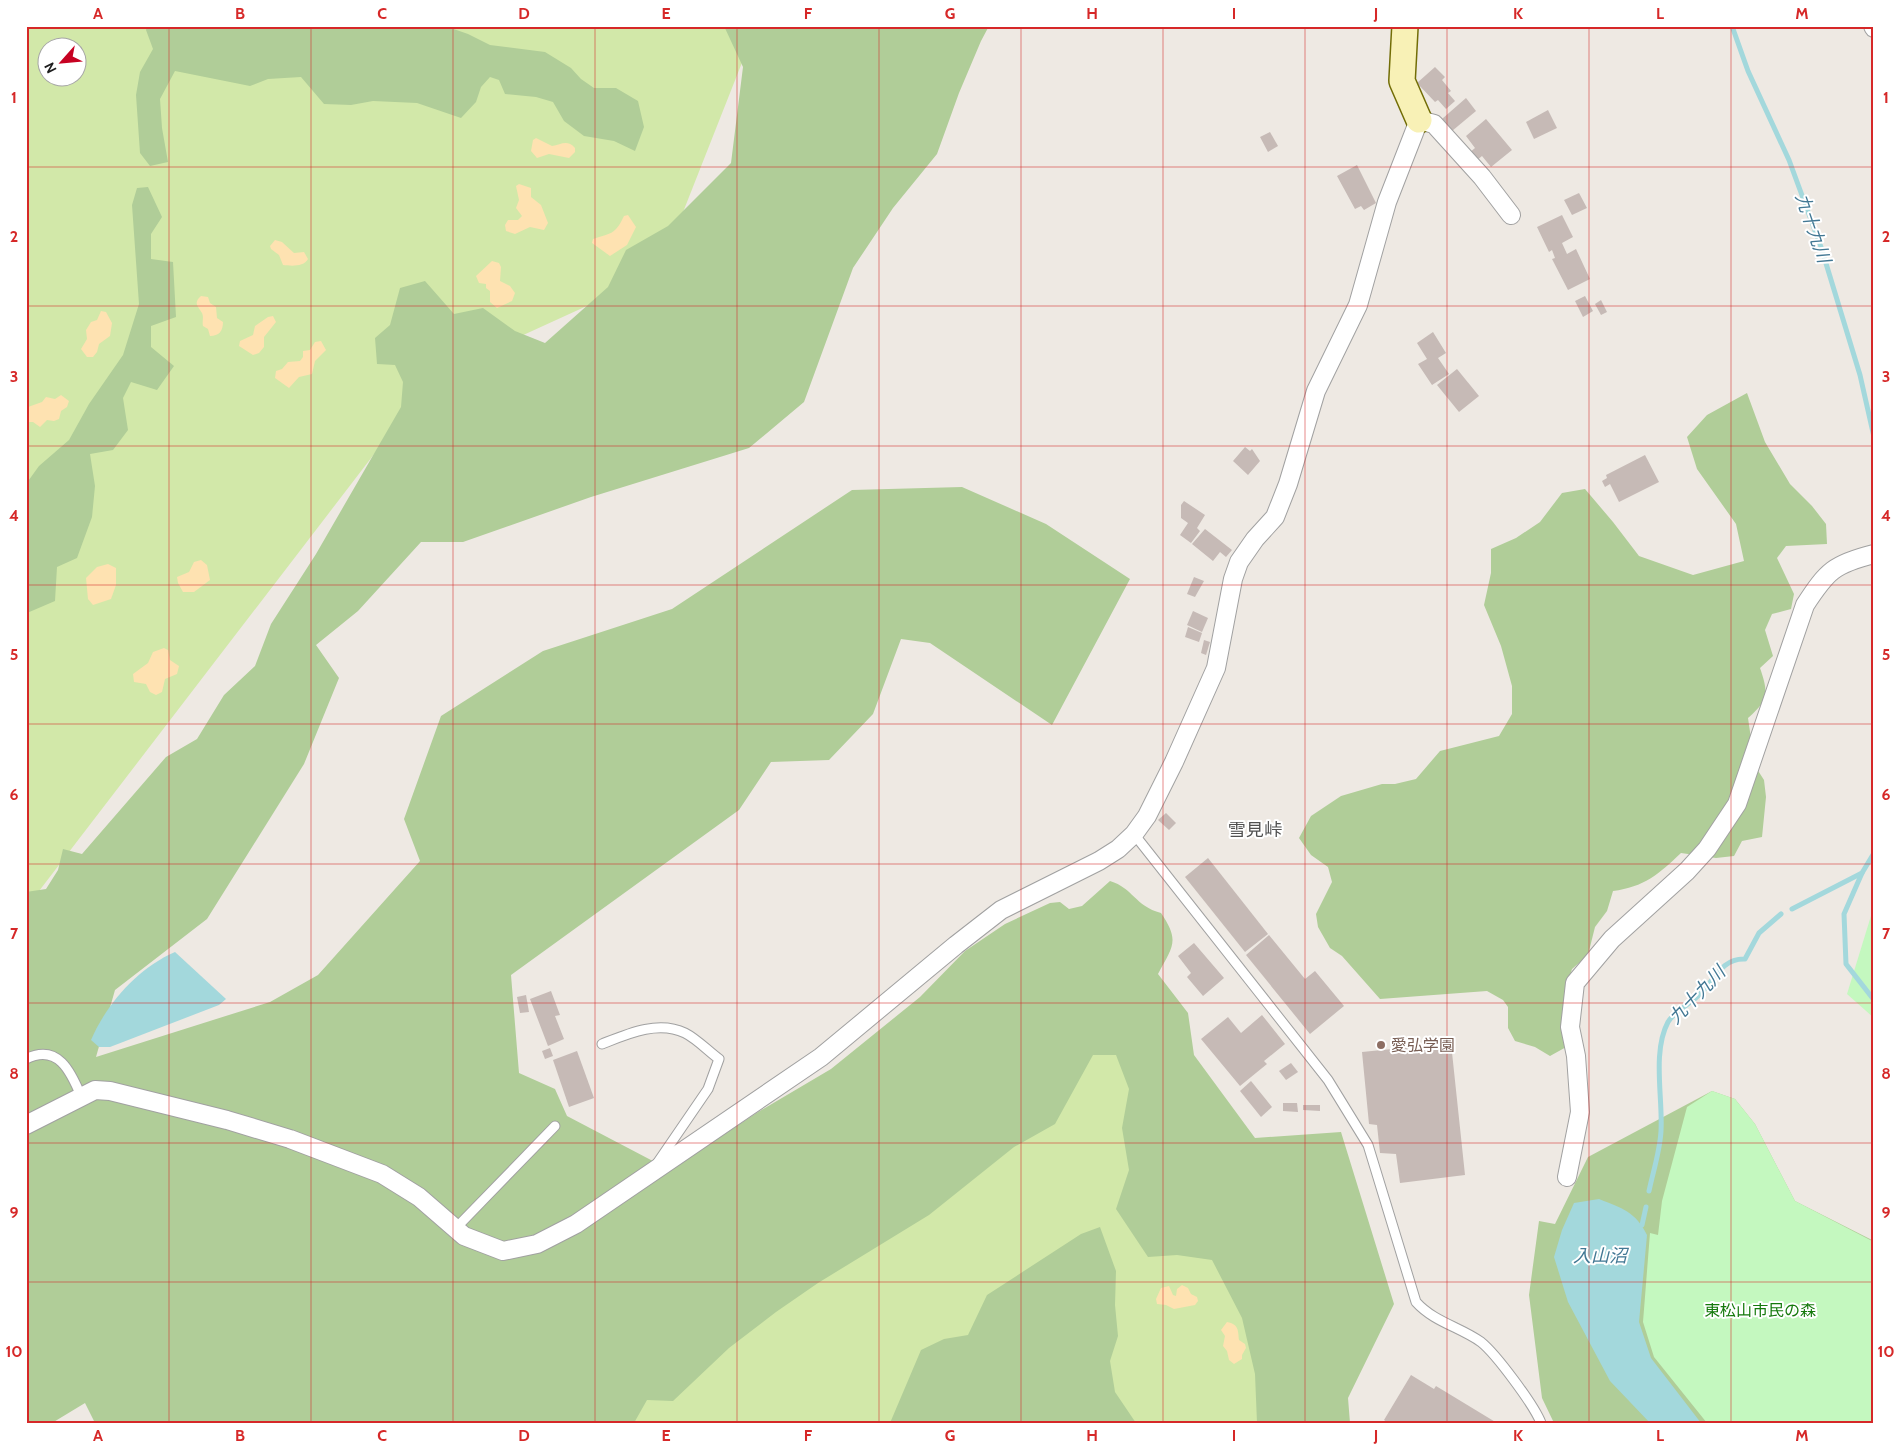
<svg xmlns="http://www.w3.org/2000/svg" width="1900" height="1449" viewBox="0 0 1900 1449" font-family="Cabin,'Noto Sans JP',sans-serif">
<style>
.grass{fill:#d2e8a9;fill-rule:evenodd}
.forest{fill:#b0cd98}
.sand{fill:#fee2b1}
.park{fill:#c4f8bf}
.water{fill:#a3d8dc}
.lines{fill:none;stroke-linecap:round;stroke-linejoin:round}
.stream{stroke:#a3d8dc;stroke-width:5}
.building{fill:#c6bab6}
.lane-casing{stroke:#a1a1a1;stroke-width:11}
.street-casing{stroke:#a1a1a1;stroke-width:20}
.secondary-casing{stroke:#726d06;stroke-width:28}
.lane{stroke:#fff;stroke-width:9}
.street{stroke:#fff;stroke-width:18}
.secondary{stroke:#f8f1b6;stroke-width:25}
.grid{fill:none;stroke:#d62828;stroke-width:1;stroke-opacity:0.55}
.education-dot{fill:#8d6e63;stroke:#fff;stroke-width:2}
.labels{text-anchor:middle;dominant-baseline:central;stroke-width:4;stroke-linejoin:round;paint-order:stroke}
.education-label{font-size:16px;fill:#785e54;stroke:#fff;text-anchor:start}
.park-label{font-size:16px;fill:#15790c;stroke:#fff}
.water-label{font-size:18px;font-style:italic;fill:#427894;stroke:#fff}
.neighbourhood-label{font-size:18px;fill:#505050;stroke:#fff}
.neatline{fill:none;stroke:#d62828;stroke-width:2}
.grid-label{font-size:16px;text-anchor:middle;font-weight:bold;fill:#d62828}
</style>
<rect width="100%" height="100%" fill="#eee9e3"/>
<!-- grass -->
<g class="grass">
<path d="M26,26H733L745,55L659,273L434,376L26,908ZM48,48H78V78H48Z"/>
<path d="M1102,995L1290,1423H426Z"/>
</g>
<!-- forest -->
<g class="forest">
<path d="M147,26H445L468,34L490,45L545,52L571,68L581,79L594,88H616L638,101L644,127L635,151L614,141L584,136L564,121L553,102L536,97L505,94L499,80L490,77L481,87L476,102L461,118L417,103L373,101L351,105L324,104L301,77L268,79L250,86L175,71L160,99L162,128L168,162L150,166L140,153L136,95L140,72L153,49L146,30Z"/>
<path d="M724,26H989L981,41L959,93L937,154L893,208L853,268L804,402L749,448L591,497L463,542H421L358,611L316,645L339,678L304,764L207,919L115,990L96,1057L270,1002L318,975L420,861L404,819L441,716L543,651L672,609L852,490L962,487L1046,524L1130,579L1052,725L930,643L901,639L873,714L829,760L771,762L739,810L511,975L519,1073L555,1089L567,1116L670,1170L758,1112L831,1069L920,997L965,951L1005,924L1050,903L1060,902L1069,909L1082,906L1110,881C1133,888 1135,906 1161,913C1180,941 1173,946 1158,974L1188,1013L1194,1055L1255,1138L1341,1132L1394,1304L1348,1398L1350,1423H1257L1255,1374L1242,1318L1212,1260L1177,1255L1148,1257L1116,1209L1129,1170L1122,1128L1129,1089L1116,1055H1093L1055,1124L1014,1147L929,1215L818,1283L776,1312L729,1348L673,1401L647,1400L634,1423H95L85,1403L52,1423H26V892L46,889L58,870L63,849L82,854L166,757L197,739L224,695L255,666L271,624L316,554L401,407L403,382L395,365L377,364L375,338L390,325L400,288L425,281L454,314L483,308L515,331L545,343L608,287L626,250L668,226L731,163L743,67Z"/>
<path d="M148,187L162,217L151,234V259L173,262L176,317L151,326V347L174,366L157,390L131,382L123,398L128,430L113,450L90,454L95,486L92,517L77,558L57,567L55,601L27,613L26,484L39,466L69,440L89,404L123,355L139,304L132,205L137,188Z"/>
<path d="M1747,393L1765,442L1790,484L1812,506L1826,524L1827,544L1786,546L1777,558L1794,594L1791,609L1772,614L1765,630L1773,656L1760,668C1769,694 1768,700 1748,718L1755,766L1764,780L1766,797L1762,837L1742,841L1734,856L1716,858L1681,853C1659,874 1644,887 1613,891L1607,911L1595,927L1588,955L1572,969L1564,996L1568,1046L1550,1056L1535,1047L1515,1041L1508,1028V1007L1503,1000L1487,991L1380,999L1342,956L1330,948L1318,927L1316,914L1332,882L1328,867L1311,855L1299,838L1311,816L1341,796L1382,784H1395L1416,779L1440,751L1499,736L1512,714V686L1501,646L1484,605L1491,573V549L1516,538L1540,522L1562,493L1585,489L1613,522L1639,556L1693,575L1744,561L1736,524L1697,469L1687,437L1707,415Z"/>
<path d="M1712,1091L1735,1099L1755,1124L1795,1201L1874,1241V1423H1554L1542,1398L1529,1295L1539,1221L1555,1224L1588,1157Z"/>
<path d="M1100,1227L1116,1271L1115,1305L1118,1336L1110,1361L1115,1392L1136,1423H890L921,1350L944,1339L968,1335L987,1295L1081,1234Z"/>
</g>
<!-- sand -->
<g class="sand">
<path d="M536,138L552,146C561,145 567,139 575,148V152L569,158L549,154L537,158L531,151L533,140Z"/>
<path d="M519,184L531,188V197L541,205L548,223L544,230L530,227L515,234L506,231L505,225L508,220H518L522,216L516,208L519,200L516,186Z"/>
<path d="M628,215L636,227L627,245L610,256L592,243L593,239C611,233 615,235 624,216Z"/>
<path d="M275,240L282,242L294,253L304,252L308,259C304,267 291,266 283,265L279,255L271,249L270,246Z"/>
<path d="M492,261L499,263L501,267L500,281L510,286L515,293L512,301L497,308L490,302V291L486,288V284L479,283L476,276Z"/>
<path d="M201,296L208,297L210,303L216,307L217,318L223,322C223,331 219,336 210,336L208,329L203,326C202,322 204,317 202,313C198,306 193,303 201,296Z"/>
<path d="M101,311L106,312L112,323L110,336L99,344L97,352L93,357H87L81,349L87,339L86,330L91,322L97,320Z"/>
<path d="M273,316L276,322L264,337V347L259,353L253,355L239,346L240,341L253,335L255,326L268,317Z"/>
<path d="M321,341L326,350L315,361L312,374L299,377L289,388L275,378L276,371L282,369L288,362L300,361L303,357V351L310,350L315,342Z"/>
<path d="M61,395L69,401L67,407L61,411L59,419L54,421L47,420L40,427L33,422H26L28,407L42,402L46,397L55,399Z"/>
<path d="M201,560L207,565L210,580L194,592H183L178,583L177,577L189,572L194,562Z"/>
<path d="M108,564L116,568V585L111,599L93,605L88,599L86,578L97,567Z"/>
<path d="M164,648L168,650L170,660L179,666L177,674L165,679L162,692L156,695L150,692L146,684L134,682L133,674L148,663L153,652Z"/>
<path d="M1182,1285L1188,1288L1191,1294L1197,1297L1198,1301L1195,1305L1174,1309L1166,1305L1157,1304L1156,1299L1161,1288L1169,1286L1173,1295L1176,1296L1177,1289Z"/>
<path d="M1227,1322C1239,1324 1238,1331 1239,1340L1245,1344L1246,1348L1242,1355V1359L1234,1364L1229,1360L1227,1351L1223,1346L1225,1336L1221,1330Z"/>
</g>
<!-- park -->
<g class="park">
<path d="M1874,906V1018L1847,994Z"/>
<path d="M1712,1091L1735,1099L1755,1124L1795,1201L1874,1242V1423H1707L1654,1357L1643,1322L1650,1233L1658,1235L1662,1201L1687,1107Z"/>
</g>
<!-- water -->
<g class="water">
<path d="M175,952L226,999L219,1005L110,1047H99L91,1040C107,1003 138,968 175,952Z"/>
<path d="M1599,1199C1622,1208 1636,1212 1647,1235L1639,1322L1651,1358L1701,1423H1650L1610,1381L1568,1302L1554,1257L1562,1230L1574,1203Z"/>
</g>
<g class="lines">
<!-- stream -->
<g class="stream">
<path d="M1732,26L1748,71L1789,160L1821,247L1860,375L1874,437"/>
<path d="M1862,873L1844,914L1846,964L1874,1000"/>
<path d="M1792,909L1862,873L1874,853"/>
<path d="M1649,1191C1653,1172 1660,1151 1661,1131C1663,1098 1652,1052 1668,1022C1675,1010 1693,1003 1702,992C1715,978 1723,958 1745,959L1759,933L1781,914"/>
<path d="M1642,1225L1646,1207"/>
</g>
</g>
<!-- building -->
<g class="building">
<path d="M1435,67L1445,77L1442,80L1451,91L1448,93L1455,101L1446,109L1438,100L1435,102L1417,83Z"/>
<path d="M1466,98L1476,111L1452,131L1442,119Z"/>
<path d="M1548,110L1557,128L1534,139L1526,122Z"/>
<path d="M1486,119L1512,150L1491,167L1482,156L1476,161L1469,153L1475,148L1466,136Z"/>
<path d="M1270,132L1278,146L1268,152L1260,137Z"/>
<path d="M1357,165L1376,203L1364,210L1361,206L1355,209L1337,176Z"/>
<path d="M1579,193L1587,208L1572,215L1564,200Z"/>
<path d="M1562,215L1573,237L1562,243L1567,254L1576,249L1590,279L1568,290L1552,259L1555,258L1552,250L1549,252L1537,227Z"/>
<path d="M1585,296L1593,311L1583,317L1575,301Z"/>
<path d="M1601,300L1607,312L1601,315L1595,304Z"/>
<path d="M1433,332L1446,353L1438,358L1449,374L1432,385L1418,364L1427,359L1417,343Z"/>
<path d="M1457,369L1479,396L1459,412L1437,385Z"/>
<path d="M1245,447L1250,451L1252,449L1260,461L1248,475L1233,461Z"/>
<path d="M1645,455L1659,482L1619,502L1610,484L1605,487L1602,481L1607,478L1606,475Z"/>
<path d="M1184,501L1205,515L1197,528L1200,531L1191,543L1180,535L1188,523L1181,518V505Z"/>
<path d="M1205,529L1232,550L1226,557L1220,552L1213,561L1192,544Z"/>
<path d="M1194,577L1204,581L1195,597L1187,594Z"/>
<path d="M1193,611L1208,618L1202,632L1187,625Z"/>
<path d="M1188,627L1202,633L1199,642L1185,637Z"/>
<path d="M1204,640L1210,642L1206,655L1201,653Z"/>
<path d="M1166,813L1176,823L1169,830L1158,820Z"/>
<path d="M1208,858L1268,934L1245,952L1185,877Z"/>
<path d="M1269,935L1305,979L1315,971L1344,1006L1310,1034L1246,955Z"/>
<path d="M1194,943L1224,978L1203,996L1187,977L1191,973L1178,956Z"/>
<path d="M551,991L560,1015L555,1016L564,1039L548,1046L530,999Z"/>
<path d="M526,995L529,1012L520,1013L517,997Z"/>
<path d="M1262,1015L1285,1044L1264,1061L1267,1064L1240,1086L1201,1039L1228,1017L1241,1033Z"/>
<path d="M1451,1043L1465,1175L1400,1183L1396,1154L1380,1153L1377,1125L1369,1124L1362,1052Z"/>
<path d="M550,1048L553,1056L545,1059L542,1051Z"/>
<path d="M577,1051L594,1098L569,1107L553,1060Z"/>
<path d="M1291,1063L1298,1072L1286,1080L1279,1071Z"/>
<path d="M1251,1081L1272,1107L1261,1117L1240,1091Z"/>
<path d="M1283,1103H1297L1298,1112L1283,1111Z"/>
<path d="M1303,1105H1320V1111L1303,1110Z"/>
<path d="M1411,1375L1434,1389L1436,1386L1497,1423H1388L1384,1420Z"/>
</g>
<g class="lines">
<!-- lane casing -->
<g class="lane-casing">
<g id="lane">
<path d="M1134,834L1328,1080L1368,1145L1416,1302C1434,1322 1460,1327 1481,1342C1496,1354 1534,1405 1541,1423"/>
<path d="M602,1044C627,1034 658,1020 685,1033C697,1039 708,1051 719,1059L708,1089L658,1162"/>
<path d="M26,1059C58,1043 71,1072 81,1096"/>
<path d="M455,1229L555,1126"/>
</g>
</g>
<!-- street casing -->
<g class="street-casing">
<g id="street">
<path d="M1873,26L1874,28"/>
<path d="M26,1125L95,1090L110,1091L227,1120L290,1139L382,1174L419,1197L464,1236L503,1251L537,1244L576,1224L821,1057L956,945L1001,910L1099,861L1118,849L1134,834L1147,816L1174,762L1216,668L1233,579L1239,562L1255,539L1275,517L1288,484L1316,391L1358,305L1387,202L1419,120L1434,124L1482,177L1511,215"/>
<path d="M1567,1177L1580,1112L1576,1056L1570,1027L1575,983L1612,939L1687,871L1707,849L1737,804L1805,605C1827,571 1834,564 1874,554"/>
</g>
</g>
<!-- secondary casing -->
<g class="secondary-casing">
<path id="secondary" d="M1405,26L1402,81L1419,120"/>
</g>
<!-- lane -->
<use href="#lane" class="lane"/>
<!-- street -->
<use href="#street" class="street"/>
<!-- secondary -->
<use href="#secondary" class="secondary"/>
</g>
<!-- grid -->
<path class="grid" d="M169,26V1423M311,26V1423M453,26V1423M595,26V1423M737,26V1423M879,26V1423M1021,26V1423M1163,26V1423M1305,26V1423M1447,26V1423M1589,26V1423M1731,26V1423M26,167H1874M26,306H1874M26,446H1874M26,585H1874M26,724H1874M26,864H1874M26,1003H1874M26,1143H1874M26,1282H1874"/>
<!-- markers -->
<circle class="education-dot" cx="1381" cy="1045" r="5"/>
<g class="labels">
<!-- education labels -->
<g class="education-label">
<text x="1391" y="1045">愛弘学園</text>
</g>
<!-- park labels -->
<g class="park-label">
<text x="1760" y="1310">東松山市民の森</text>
</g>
<!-- water labels -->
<g class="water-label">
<text transform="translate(1813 228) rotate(71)">九十九川</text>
<text transform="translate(1697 995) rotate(-46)">九十九川</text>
<text x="1600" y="1256">入山沼</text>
</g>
<!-- neighbourhood labels -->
<g class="neighbourhood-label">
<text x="1255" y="830">雪見峠</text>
</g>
</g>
<!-- border -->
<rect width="1900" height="1449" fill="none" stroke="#ffffff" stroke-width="55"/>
<!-- north arrow -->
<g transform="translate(62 62) rotate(243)"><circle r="24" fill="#ffffff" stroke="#a5a5a5"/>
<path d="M0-4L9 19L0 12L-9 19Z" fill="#c70222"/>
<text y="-8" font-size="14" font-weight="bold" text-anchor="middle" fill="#1d1d1d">N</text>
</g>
<rect x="28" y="28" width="1844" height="1394" class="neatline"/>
<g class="grid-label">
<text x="98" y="19">A</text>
<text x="240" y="19">B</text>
<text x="382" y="19">C</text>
<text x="524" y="19">D</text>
<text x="666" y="19">E</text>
<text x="808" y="19">F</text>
<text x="950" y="19">G</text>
<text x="1092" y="19">H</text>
<text x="1234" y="19">I</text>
<text x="1376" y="19">J</text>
<text x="1518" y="19">K</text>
<text x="1660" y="19">L</text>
<text x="1802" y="19">M</text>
<text x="14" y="103">1</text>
<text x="1886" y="103">1</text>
<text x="14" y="242">2</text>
<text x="1886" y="242">2</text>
<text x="14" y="382">3</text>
<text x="1886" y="382">3</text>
<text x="14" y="521">4</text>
<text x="1886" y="521">4</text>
<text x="14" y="660">5</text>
<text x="1886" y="660">5</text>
<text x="14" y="800">6</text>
<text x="1886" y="800">6</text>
<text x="14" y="939">7</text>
<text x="1886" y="939">7</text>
<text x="14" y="1079">8</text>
<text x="1886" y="1079">8</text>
<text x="14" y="1218">9</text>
<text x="1886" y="1218">9</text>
<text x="14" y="1357">10</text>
<text x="1886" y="1357">10</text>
<text x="98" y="1441">A</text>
<text x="240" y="1441">B</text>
<text x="382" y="1441">C</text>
<text x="524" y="1441">D</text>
<text x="666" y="1441">E</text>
<text x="808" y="1441">F</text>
<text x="950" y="1441">G</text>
<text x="1092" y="1441">H</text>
<text x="1234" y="1441">I</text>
<text x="1376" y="1441">J</text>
<text x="1518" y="1441">K</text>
<text x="1660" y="1441">L</text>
<text x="1802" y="1441">M</text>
</g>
</svg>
